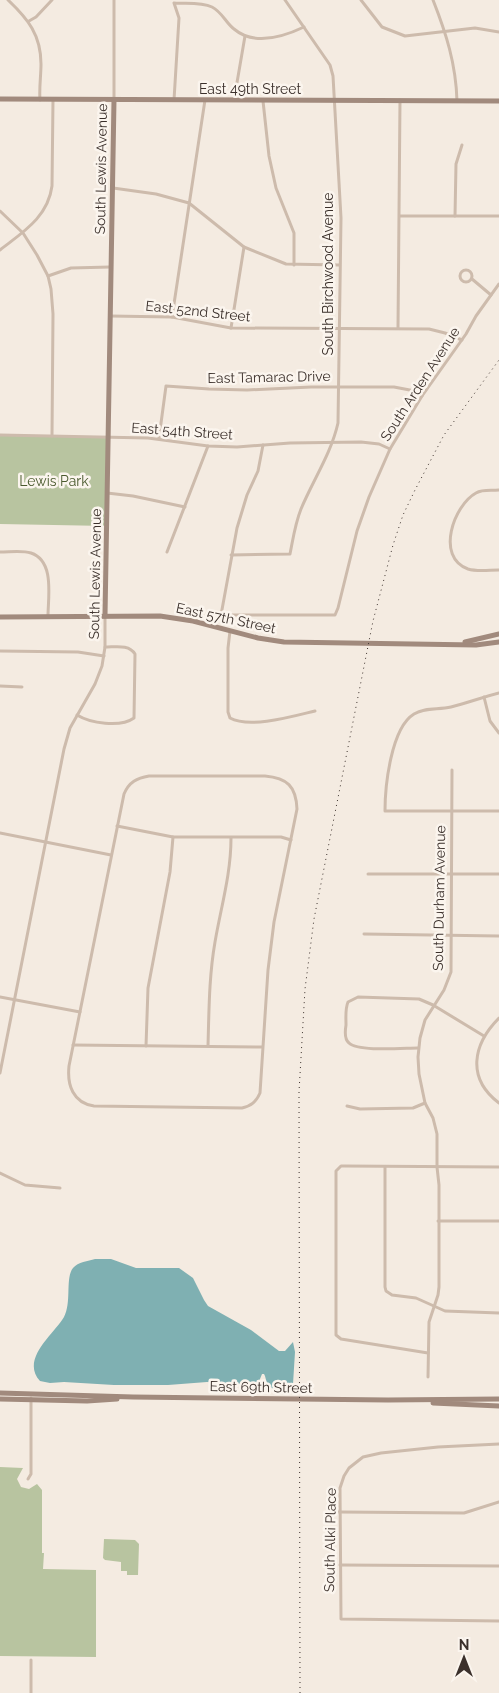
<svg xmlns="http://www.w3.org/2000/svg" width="499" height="1693" viewBox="0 0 499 1693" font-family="Raleway,sans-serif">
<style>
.green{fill:#b8c4a0}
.water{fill:#7fb0b2}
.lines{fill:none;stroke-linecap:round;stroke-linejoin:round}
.street{stroke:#cdbbac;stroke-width:3}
.secondary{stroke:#a18a7d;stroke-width:5}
.rail{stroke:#3b302b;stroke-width:1;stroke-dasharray:1 4;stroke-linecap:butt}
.labels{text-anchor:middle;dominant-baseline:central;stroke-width:5;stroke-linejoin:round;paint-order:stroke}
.street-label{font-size:14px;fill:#3b302b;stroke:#fbf5ee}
.park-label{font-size:14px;fill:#4a5a2e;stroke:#fbf5ee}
</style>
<rect width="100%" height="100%" fill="#f4ebe1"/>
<!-- green -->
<g class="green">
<path d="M0,435L108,437L107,526L0,524Z"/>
<path d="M0,1467L23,1468L17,1479L21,1487L29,1489L37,1484L42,1490V1553H44L43,1569L96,1570V1657L0,1656Z"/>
<path d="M104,1539L135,1540L139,1544L138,1575H127V1571H121V1562L105,1560L103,1558Z"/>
</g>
<!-- water -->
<path class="water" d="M95,1259H111L136,1268H179L193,1278L204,1300L208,1306L251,1330L279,1351H285L293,1342L295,1352L293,1384C288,1388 274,1392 269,1386C266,1384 266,1377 264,1374H262L258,1384L254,1385L207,1382L168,1385H114L64,1382L50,1383L40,1381C20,1359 54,1334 64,1317C72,1302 65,1278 73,1268C78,1262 88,1261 95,1259Z"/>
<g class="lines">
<!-- street -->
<g class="street">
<path d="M8,0C28,19 41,35 41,64C41,76 39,88 40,100"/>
<path d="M361,0L382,27L405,36L475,28L499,32"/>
<path d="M433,0C446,33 456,64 457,101"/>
<path d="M29,21L36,17L52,0"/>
<path d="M114,99V0"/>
<path d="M174,100L179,18L174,3C186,4 201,2 212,7C222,12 226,23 234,29C254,46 283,37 304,27"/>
<path d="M234,100L245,36"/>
<path d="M263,101L269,156L276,188L294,233V265"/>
<path d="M113,188L156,194L189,203L244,247L286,264L339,265"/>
<path d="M0,211L23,233L37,255L48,276L51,289L53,314L52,436"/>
<path d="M400,216H499"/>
<path d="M455,216L456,164L462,145"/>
<path d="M0,250C23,232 48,217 52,186L53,100"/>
<circle cx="466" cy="276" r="6"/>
<path d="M48,276L71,268L110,267"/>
<path d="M472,279L491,295"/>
<path d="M110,316L172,317L231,328L429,329L445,333L462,340"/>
<path d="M172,317L205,100"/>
<path d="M231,328L244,247"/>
<path d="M398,328L400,100"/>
<path d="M0,435L148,438L208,446L237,447L290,443L361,442L379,444L390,449"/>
<path d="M159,438L166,386L209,389L247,390L311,387H394L415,391L422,396"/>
<path d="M263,445L258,471L247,495L237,528L221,615H335L338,608L357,531L369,497L390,449L422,396L466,334L476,316L499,284"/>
<path d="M499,490C491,491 483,489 476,493C454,505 435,557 468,569C477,572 489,570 499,570"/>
<path d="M107,493L133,496L185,507"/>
<path d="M0,552C10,552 22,550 31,553C55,561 48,597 48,616"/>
<path d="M167,552L208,446"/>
<path d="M231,555L290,554C293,539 295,524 301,509C313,480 331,454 338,423L341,218L333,76L330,65L285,0"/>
<path d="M230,631L228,648V712L230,718C250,729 294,716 315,711"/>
<path d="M0,651L78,652L104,656"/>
<path d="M0,686L22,687"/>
<path d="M499,693C483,697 467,703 451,707C438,710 425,707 414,714C391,728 385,786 385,811H499"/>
<path d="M484,697L490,721L499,733"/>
<path d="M77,715C90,723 120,728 134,718L135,654C129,644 116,647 105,647"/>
<path d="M149,776H265C287,778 296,786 297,809L274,922L268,970L260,1093C256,1102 251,1106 242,1108L94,1106C73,1103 67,1085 69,1066L124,794C129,782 137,778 149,776Z"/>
<path d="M117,826L173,837H281L291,840"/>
<path d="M0,833L111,855"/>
<path d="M368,874H499"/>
<path d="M364,934L499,936"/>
<path d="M0,997L80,1012"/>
<path d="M499,1018C473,1044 466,1078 499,1103"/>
<path d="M73,1045L262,1047"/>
<path d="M146,1046L148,988L170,872L173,837"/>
<path d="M208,1046C209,1011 209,976 215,942C221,907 231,874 231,838"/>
<path d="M418,1048C404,1048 358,1052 349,1043C344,1039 345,1031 346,1025C346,1017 345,1009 348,1002L358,997L419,999L433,1005L484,1036"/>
<path d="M0,1073L64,749L70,728L95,684L102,666L105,647V617"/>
<path d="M347,1106L360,1109L413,1108L425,1103"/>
<path d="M385,1167V1287L386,1291L392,1295L416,1298L445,1311L499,1313"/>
<path d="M0,1173L25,1185L60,1188"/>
<path d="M438,1221H499"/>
<path d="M428,1353L341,1339L336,1335V1171L341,1166H344L499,1167"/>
<path d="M428,1377L429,1322L438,1295L439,1287V1185L437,1167V1134L433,1118L425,1103L419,1074L418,1057L420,1038L425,1020L444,990L451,972L452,770"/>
<path d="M499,1444L438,1447L381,1453L363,1457L349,1468L344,1476L340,1488L341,1619L499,1621"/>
<path d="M28,1479L31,1474V1398"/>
<path d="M339,1512L464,1513L499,1502"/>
<path d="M340,1565L499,1566"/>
<path d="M31,1693V1660"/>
</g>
<!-- secondary -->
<g class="secondary">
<path d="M0,99L499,101"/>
<path d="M105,616L114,100"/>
<path d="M0,617L160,616L193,621L258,638L284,642L476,645L499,642"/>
<path d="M465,642L499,634"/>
<path d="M0,1393L133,1397L388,1400L499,1399"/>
<path d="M0,1399L87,1401L117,1399"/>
<path d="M433,1403L499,1406"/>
</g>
<!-- rail -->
<path class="rail" d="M300,1693L299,1092L305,989L314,919L373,621L393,545L403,515L415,490L444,435L499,360"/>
</g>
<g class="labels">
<!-- street labels -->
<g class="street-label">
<text x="250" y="89">East 49th Street</text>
<text transform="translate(101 169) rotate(-89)">South Lewis Avenue</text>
<text transform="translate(328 274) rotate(-90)">South Birchwood Avenue</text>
<text transform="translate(198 311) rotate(6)">East 52nd Street</text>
<text transform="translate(269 377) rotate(-1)">East Tamarac Drive</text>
<text transform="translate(420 384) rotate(-57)">South Arden Avenue</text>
<text transform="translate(182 431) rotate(4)">East 54th Street</text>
<text transform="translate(95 574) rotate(-89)">South Lewis Avenue</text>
<text transform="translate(226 618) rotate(12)">East 57th Street</text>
<text transform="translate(439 898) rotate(-89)">South Durham Avenue</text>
<text transform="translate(261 1387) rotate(1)">East 69th Street</text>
<text transform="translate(330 1540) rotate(-89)">South Alki Place</text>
</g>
<!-- park labels -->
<g class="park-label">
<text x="54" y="481">Lewis Park</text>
</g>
</g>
<!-- north arrow -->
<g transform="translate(464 1658)" stroke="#fbf5ee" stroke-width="4" paint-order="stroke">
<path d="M0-4L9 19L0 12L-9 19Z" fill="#3b302b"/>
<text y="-8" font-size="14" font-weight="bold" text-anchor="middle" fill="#3b302b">N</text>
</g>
</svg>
